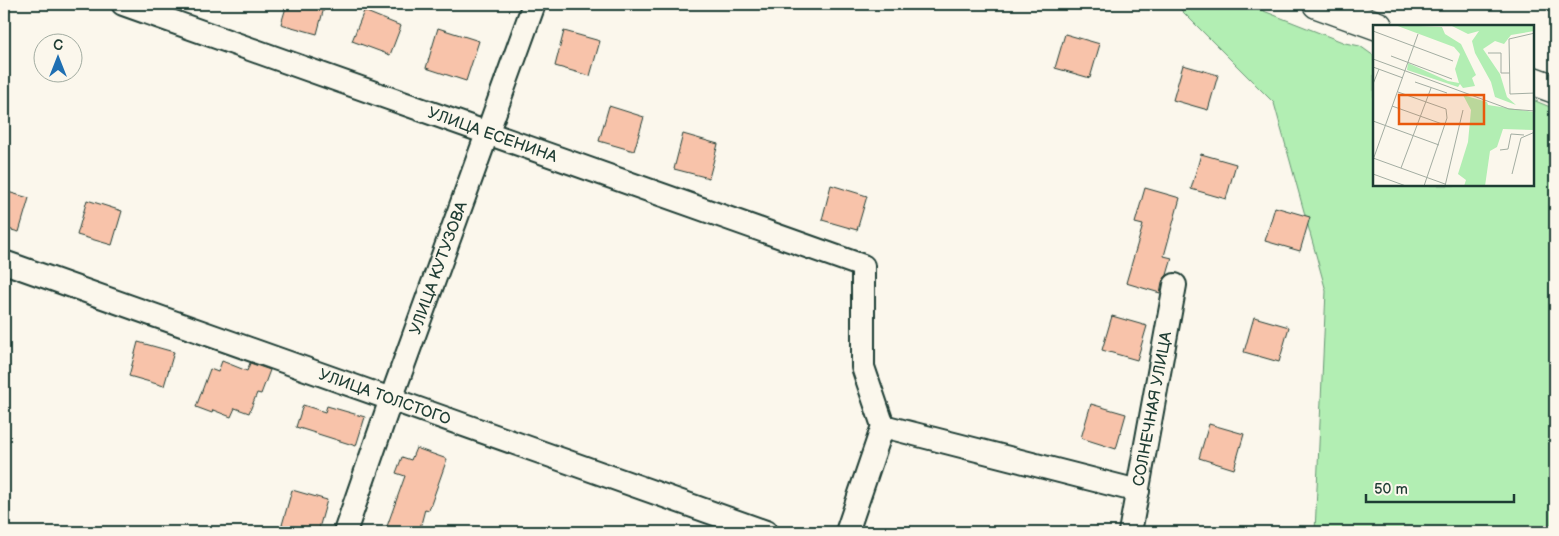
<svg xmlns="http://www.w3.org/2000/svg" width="1559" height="536" viewBox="0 0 1559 536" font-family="'Balsamiq Sans',sans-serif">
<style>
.green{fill:#b2eeb3;stroke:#689674}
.building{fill:#f8c3aa;stroke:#1f3d34}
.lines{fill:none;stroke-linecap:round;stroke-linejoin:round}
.street-casing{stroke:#1f3d34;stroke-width:26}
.primary-casing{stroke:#1f3d34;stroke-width:31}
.street{stroke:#fbf7ec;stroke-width:22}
.primary{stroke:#fbf7ec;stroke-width:28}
.labels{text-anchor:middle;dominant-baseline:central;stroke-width:5;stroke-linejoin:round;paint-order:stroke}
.street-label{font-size:16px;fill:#1f3d34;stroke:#fbf7ec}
.inset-road{fill:none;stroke:#a3ada2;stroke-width:1}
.view{fill:#e8590c;fill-opacity:0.15;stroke:#e8590c;stroke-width:2.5}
.inset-edge{fill:none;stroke:#1f3d34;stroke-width:2.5}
</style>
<rect width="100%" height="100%" fill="#fbf7ec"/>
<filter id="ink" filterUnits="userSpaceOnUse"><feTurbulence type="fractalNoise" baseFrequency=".02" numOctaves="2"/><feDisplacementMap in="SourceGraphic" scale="10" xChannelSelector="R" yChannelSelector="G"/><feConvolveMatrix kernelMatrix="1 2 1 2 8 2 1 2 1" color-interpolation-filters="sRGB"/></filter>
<g filter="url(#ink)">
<!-- green -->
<path class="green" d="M1175,4H1246L1345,43L1360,46L1374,56V185H1533V100L1555,109V532H1315L1326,291L1274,103Z"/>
<!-- building -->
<g class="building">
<path d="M287,4H325L317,34L281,24Z"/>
<path d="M364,11L401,26L390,55L352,41Z"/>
<path d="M438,28L479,41L466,81L426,68Z"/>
<path d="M564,31L600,41L590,76L555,66Z"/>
<path d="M1065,34L1100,44L1090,78L1055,68Z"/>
<path d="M1183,65L1218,75L1208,110L1173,100Z"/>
<path d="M609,106L644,117L634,151L599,141Z"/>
<path d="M683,134L718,144L709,178L674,169Z"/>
<path d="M1201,154L1236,164L1226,199L1191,189Z"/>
<path d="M831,185L867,196L857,230L822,220Z"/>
<path d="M1145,188L1180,198L1164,256L1172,258L1167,275L1162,282L1160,293L1126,283L1143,225L1135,223Z"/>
<path d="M4,191L29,198L19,232L4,228Z"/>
<path d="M87,200L122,211L112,245L77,235Z"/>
<path d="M1275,207L1310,217L1300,251L1265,241Z"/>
<path d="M1112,316L1147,326L1137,360L1102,350Z"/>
<path d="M1254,317L1289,327L1279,362L1244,352Z"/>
<path d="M138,342L174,352L164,386L129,376Z"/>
<path d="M222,361L247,371L250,363L270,370L261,394L257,393L249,413L235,408L231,417L213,410L212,413L196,407L210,369L218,372Z"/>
<path d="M1091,404L1126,414L1116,449L1081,438Z"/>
<path d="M303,405L325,412L327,406L365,417L356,446L296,427Z"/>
<path d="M1209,424L1244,434L1234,469L1199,458Z"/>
<path d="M416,448L447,459L429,510L425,509L419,532H385L405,476L396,473L402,457L411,460Z"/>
<path d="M292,490L327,500L318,532H308L282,525Z"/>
</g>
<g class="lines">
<!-- street casing -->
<g class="street-casing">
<g id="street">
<path id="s1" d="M123,4L863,266V367L883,426L847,532"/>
<path id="s2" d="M4,262L766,532"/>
<path d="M883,426L1138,491"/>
<path id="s3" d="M345,532L391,399L534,4"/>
<path id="s4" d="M1130,532L1175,285"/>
</g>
</g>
<!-- primary casing -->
<g class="primary-casing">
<g id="primary">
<path d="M1317,4L1378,26"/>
<path d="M1533,81L1555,89"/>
</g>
</g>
<!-- street -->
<use href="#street" class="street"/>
<!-- primary -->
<use href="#primary" class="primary"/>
</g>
</g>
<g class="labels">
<!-- street labels -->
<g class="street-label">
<text stroke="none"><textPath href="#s1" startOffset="392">УЛИЦА ЕСЕНИНА</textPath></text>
<text stroke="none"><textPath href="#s3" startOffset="280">УЛИЦА КУТУЗОВА</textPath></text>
<text stroke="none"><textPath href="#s2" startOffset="404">УЛИЦА ТОЛСТОГО</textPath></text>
<text stroke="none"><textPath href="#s4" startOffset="125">СОЛНЕЧНАЯ УЛИЦА</textPath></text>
</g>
</g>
<!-- overview -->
<g transform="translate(1373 25)">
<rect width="161" height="161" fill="#fbf7ec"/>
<path d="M22,0L69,2L72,9L88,19L103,50L99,53L102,61L90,63L87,59L85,62L34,45L35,38L75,56L86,58L82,44L87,29L81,22ZM77,0H161V6L138,10L131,19L122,16L110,24L127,49L134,72L143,80L122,72L118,57L102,28L99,16L106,6L95,9ZM90,70L114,77L115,80L161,87V105L130,104L124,122L117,126L112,161H82H91L93,155L85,149L95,117L98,85Z" fill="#b2eeb3"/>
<path class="inset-road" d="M0,6L80,36M162,8L136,14L137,69L162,68M115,28H128V48H137M18,31L79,54M0,34L136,84L162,86M0,42L30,53M42,57L74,68M0,59L6,44M25,67L73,84L74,93L51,161M19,81L72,100M0,96L66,120M127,125L135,124L138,109L151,110M0,133L72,159M0,135L45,9M28,143L58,63M0,149L33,161M139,149L148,113L162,107M72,161L90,85"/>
<path class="view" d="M26,70H111V99H26Z"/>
<rect width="161" height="161" class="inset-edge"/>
</g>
<!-- margin -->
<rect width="1559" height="536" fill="none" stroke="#fbf7ec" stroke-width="20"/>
<rect x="10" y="10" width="1539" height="516" fill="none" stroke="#1f3d34" stroke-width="2" filter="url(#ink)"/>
<!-- north arrow -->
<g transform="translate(58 58)"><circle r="24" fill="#fbf7ec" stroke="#a3ada2"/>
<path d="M0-4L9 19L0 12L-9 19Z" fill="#1f6fb2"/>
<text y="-8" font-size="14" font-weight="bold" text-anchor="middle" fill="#1f3d34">С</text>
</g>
<!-- scale -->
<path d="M1366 494v8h148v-8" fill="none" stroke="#1f3d34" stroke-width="2.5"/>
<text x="1374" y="494" font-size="15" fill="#1f3d34" stroke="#fbf7ec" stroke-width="4" paint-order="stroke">50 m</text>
</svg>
